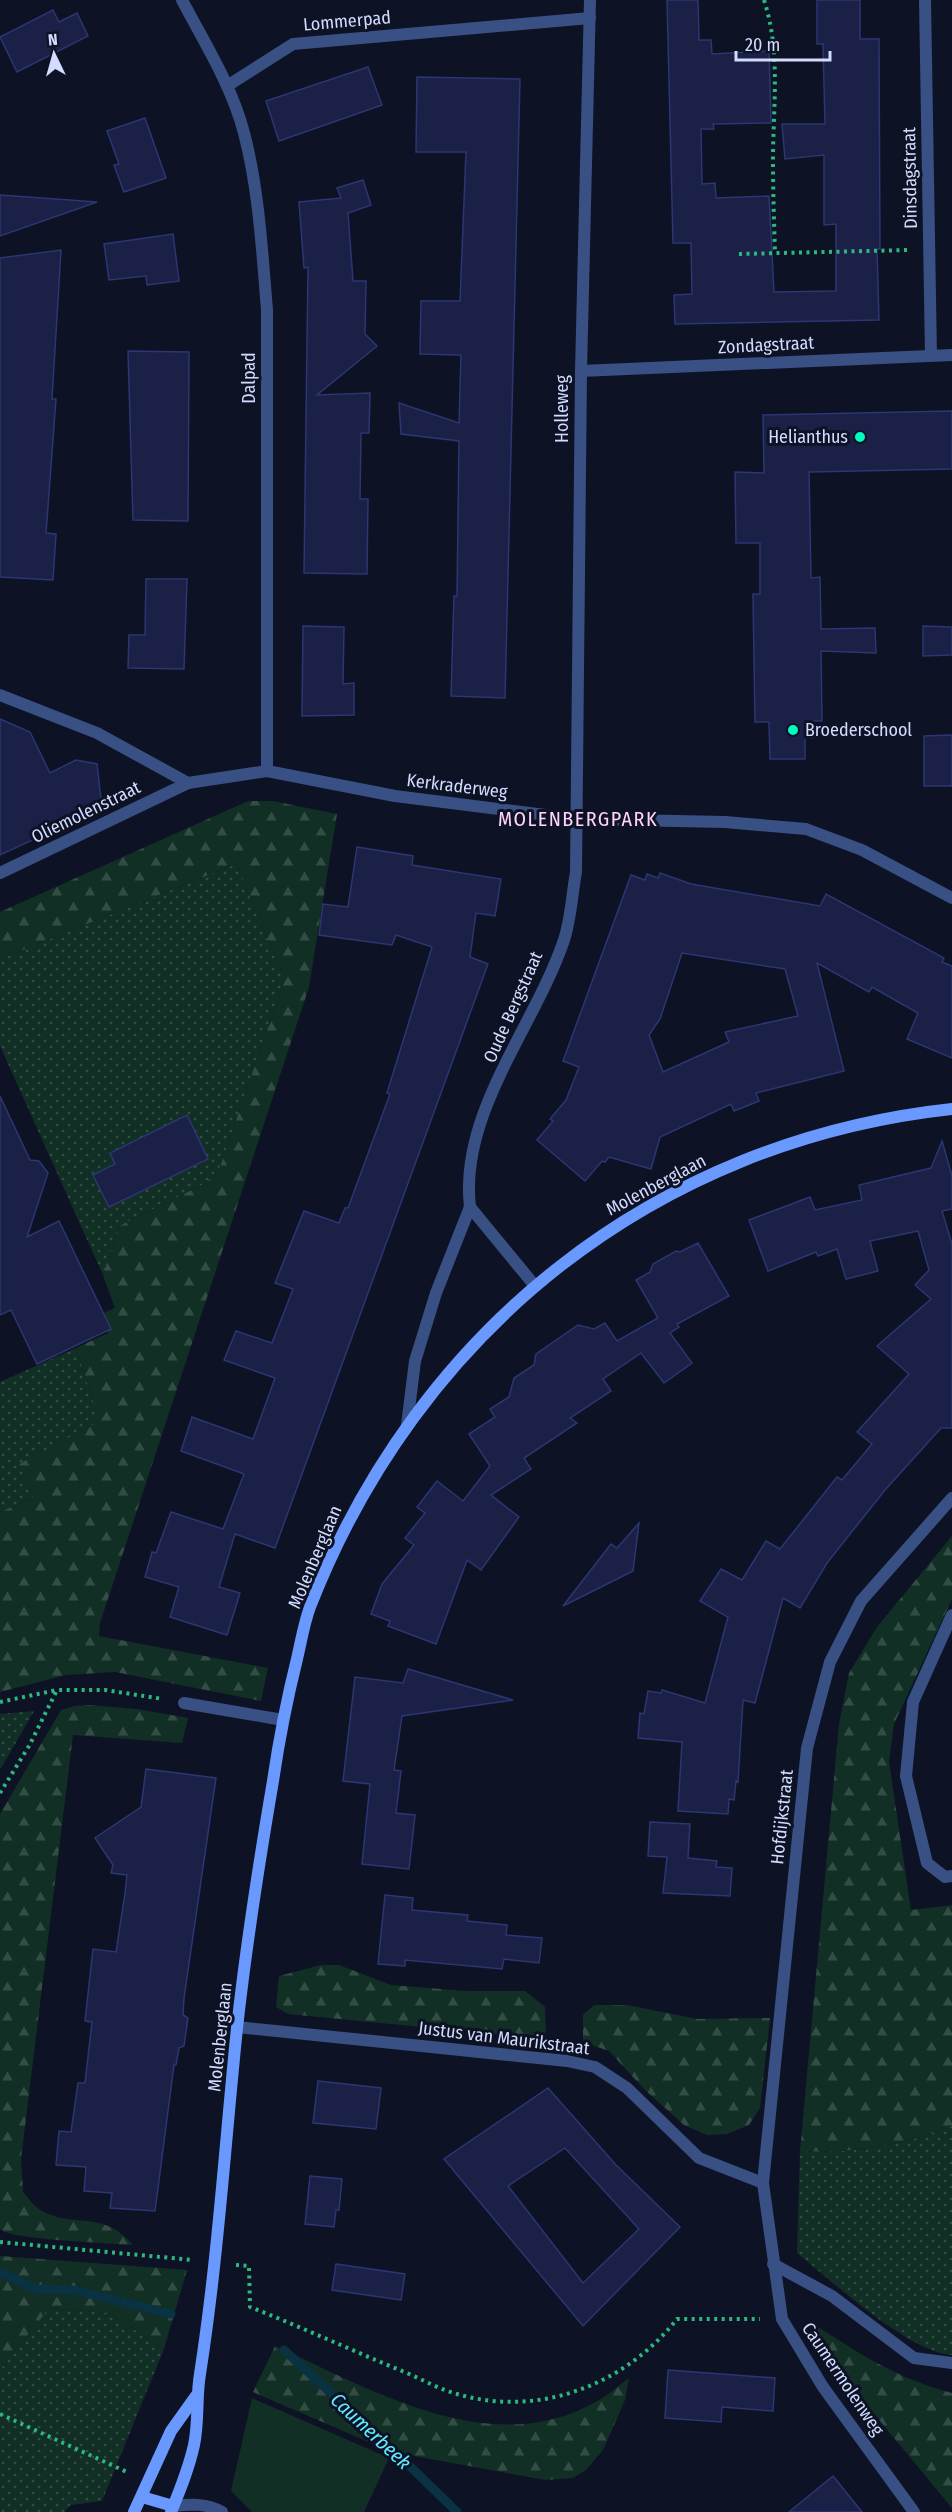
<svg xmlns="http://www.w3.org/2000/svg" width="952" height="2512" viewBox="0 0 952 2512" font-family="'Fira Sans Condensed',sans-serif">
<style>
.grass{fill:url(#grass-dots)}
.forest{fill:url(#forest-firs)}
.green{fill:#112f24}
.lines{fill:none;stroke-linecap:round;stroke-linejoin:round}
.stream{stroke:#093243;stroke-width:9}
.building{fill:#1a2046;stroke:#2c3672;stroke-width:1.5;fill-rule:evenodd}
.path{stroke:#2db880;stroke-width:4;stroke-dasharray:3 4.5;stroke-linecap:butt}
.lane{stroke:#385084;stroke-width:12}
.street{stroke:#385084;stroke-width:12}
.secondary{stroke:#6999ff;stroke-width:12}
.poi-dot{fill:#00fdc0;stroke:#0e1225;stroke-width:2}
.labels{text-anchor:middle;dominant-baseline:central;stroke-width:6;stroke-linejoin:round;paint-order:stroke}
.street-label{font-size:18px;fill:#d2dcff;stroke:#0e1225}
.poi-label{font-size:18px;fill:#d2dcff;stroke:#0e1225;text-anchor:end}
.neighbourhood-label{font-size:20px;letter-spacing:1.5px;fill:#ffd4fe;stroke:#0e1225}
.water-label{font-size:20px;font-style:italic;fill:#60ecff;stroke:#0e1225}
</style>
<defs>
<pattern id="grass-dots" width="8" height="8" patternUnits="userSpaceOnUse" patternTransform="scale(1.5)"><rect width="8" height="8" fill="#112f24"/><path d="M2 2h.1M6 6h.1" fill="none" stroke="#334d45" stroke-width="1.8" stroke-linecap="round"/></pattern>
<pattern id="forest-firs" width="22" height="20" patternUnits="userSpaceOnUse" patternTransform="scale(1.5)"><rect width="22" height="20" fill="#112f24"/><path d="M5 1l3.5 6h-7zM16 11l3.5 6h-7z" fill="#334d45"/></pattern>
</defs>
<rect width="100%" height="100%" fill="#0e1225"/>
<!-- grass -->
<g class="grass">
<path d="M236,864L281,970V990L220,1167L206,1183L119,1226L103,1275L0,1046V959Z"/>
<path d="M76,1348L96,1410L97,1423L20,1464L33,1498L0,1512V1382Z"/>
<path d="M34,1711L3,1765L0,1769V1714Z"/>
<path d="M952,2126V2355C908,2352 833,2282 797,2253L800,2151C852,2154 903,2145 952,2126Z"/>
<path d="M48,2308L109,2313L164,2349L102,2501L71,2505L64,2512H0V2370Z"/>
</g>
<!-- forest -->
<g class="forest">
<path d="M248,801H273L337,814L309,987L100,1623L99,1636L268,1668L261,1701L115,1672L66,1675L0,1692V1512L33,1498L19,1464L96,1423V1410L76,1348L108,1333L99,1315L115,1308L103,1275L119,1226L206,1183L220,1167L281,990V970L236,864L0,959V912Z"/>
<path d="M952,1536V1599L894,1724L889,1762L911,1910L952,1905V2126C903,2145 852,2154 800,2151L839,1724L849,1673L877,1627Z"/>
<path d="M89,1705L137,1709L188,1718L182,1743L73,1735L21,2159L23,2192C28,2197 33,2205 39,2209C72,2230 102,2208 133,2245C111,2243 11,2240 0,2229V1814L61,1710L74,1706Z"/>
<path d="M321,1965H339L391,1985L466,1991H525L545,2007L546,2039L288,2014L276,2007L279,1976Z"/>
<path d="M594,2005H627L697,2019L770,2018L760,2108L749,2125L727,2134L707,2135L684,2125L645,2090L609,2051L583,2042V2015Z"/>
<path d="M0,2256L187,2270L164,2349L109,2313L49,2308L0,2370Z"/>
<path d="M810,2322C859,2353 895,2378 952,2393V2508L851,2386Z"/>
<path d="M275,2346C373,2390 493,2463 599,2400C610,2394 619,2385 629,2378L625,2400L603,2450L586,2470L573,2478L545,2480L392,2452L253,2392Z"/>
</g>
<!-- green -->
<path class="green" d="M252,2398L389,2458L364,2512H252L231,2491Z"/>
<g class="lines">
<!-- stream -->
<g class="stream">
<path d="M0,2272L36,2289L73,2290L171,2314"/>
<path d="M284,2350L388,2445L457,2512"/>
</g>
</g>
<!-- building -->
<g class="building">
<path d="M667,0H698L699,40H711L712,54L769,51L771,123L713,124L714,129H701L702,184L715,183L716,198L769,196L774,292L836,291V224L824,225V155L785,159L782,124H825L823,44H817V0H860V39H879L880,249H877L879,320L675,324L674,295L692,294L691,243H673Z"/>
<path d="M53,10L59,22L77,13L88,36L17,72L0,37Z"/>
<path d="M368,67L382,105L279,141L266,101Z"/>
<path d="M417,77L520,79L505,698L451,696L454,596H457L459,441L401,434L399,403L459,423L461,355L420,354L421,301H460L466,152H416Z"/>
<path d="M145,118L166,178L124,192L114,165L119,164L107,131Z"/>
<path d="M363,180L371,205L348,213L353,281H366L365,334L377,346L317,395L370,393L369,433H361L360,499H368L367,574L304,573L308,267L304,268L299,202L341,198L337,188Z"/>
<path d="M0,195L97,202L0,236Z"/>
<path d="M173,234L179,281L147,285L146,276L109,280L104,244Z"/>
<path d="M61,250L52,399H56L46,533L56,534L53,580L0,577V258Z"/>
<path d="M128,351L189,352L188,521L133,520Z"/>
<path d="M952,411V469L809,472L811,578L820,577L821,629L875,628L876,653L821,651L822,721H814V738H805V759H770L769,722H755L753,594H760V543H736L735,472L764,473L763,415Z"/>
<path d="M146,579H187L184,669L128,668L129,635H145Z"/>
<path d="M303,626L344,627L343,684L354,683V715L302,716Z"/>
<path d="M923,626L952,627V655L923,656Z"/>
<path d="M0,719L30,732L50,773L76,760L97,764L102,808L0,855Z"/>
<path d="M952,735V786H924V736Z"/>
<path d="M357,847L413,856L412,865L501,879L495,916L476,913L470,957L488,964L275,1548L235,1534L219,1587L240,1593L227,1635L170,1617L179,1587L145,1577L152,1552L156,1553L171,1512L223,1529L244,1474L181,1451L192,1417L253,1439L275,1378L224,1360L236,1331L272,1343L293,1289L275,1283L304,1211L339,1223L345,1208H348L390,1094L387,1093L432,947L396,935L392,945L319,935L323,904L348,907Z"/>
<path d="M660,873L691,884L820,906L826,894L944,958L942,962L952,966V1058L907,1039L918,1013L872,987L869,992L817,963L844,1071L756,1093L759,1101L734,1111L731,1104L660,1137L651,1169L609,1157L605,1162L602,1161L585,1181L537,1140L553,1121L550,1119L566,1100L579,1067L563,1061L631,875L645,880L647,874L658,878ZM682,953L785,969L798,1016L725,1032L729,1042L663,1072L649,1035L660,1019Z"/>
<path d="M0,1096L30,1160L39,1161L48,1173L27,1237L59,1221L111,1329L37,1364L11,1310L0,1315Z"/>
<path d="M187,1115L208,1159L109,1207L93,1175L115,1164L110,1153Z"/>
<path d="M942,1141L952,1176V1209L942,1211L952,1244V1428H941L885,1490L827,1563L800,1608L783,1598L755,1703L743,1700L738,1782L736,1781L734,1800L729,1799L728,1814L678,1811L682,1742L638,1738L640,1713L644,1714L648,1691L661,1693L662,1690L705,1703L728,1617L700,1601L721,1569L742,1580L766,1541L780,1549L837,1477L842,1480L872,1444L857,1432L909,1374L877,1346L931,1299L915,1285L929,1270L918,1231L870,1241L878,1271L846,1279L837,1249L818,1256L816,1252L768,1271L749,1220L810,1197L815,1210L862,1200L859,1185L931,1168Z"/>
<path d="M698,1243L729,1296L677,1324L679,1327L670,1333L692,1363L664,1383L641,1353L603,1379L611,1391L570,1418L577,1423L524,1458L531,1469L491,1495L519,1517L481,1570L467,1560L436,1644L388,1626L390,1621L371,1614L382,1584L414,1545L405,1538L425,1513L417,1507L437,1481L463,1501L490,1466L469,1434L495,1417L490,1409L509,1397L514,1378L534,1365L536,1354L578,1325L594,1329L605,1323L617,1341L658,1318L636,1280L650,1272L653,1264L676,1251L680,1252Z"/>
<path d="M639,1523L633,1571L563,1606L611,1544L617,1548Z"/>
<path d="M408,1669L513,1700L402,1716L394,1770L401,1771L396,1813L415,1815L409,1869L362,1864L370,1784L343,1781L355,1677L403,1683Z"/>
<path d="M146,1769L216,1778L184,1998L183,2015L188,2018L184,2046L179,2048L176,2065H174L155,2211L110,2208L112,2193L84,2191L86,2167L56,2165L59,2131L71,2132L78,2083H85L92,2022L85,2021L93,1949L116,1952L125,1893L127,1875L111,1873L113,1865L95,1838L141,1807Z"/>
<path d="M650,1822L690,1824L688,1858L717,1861L716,1867L732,1868L730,1896L663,1893L667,1857L648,1856Z"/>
<path d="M385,1895L413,1898L412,1910L468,1915L467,1921L507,1925L506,1935L542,1938L539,1963L504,1959L502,1969L405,1960V1966L378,1964Z"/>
<path d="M318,2081L381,2088L376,2129L313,2123Z"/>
<path d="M548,2088L616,2165L680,2227L583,2326L444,2159ZM565,2148L639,2229L583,2283L508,2186Z"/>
<path d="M310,2176L342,2179L339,2210H336L334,2227L305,2224Z"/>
<path d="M336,2264L405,2274L401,2300L332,2290Z"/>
<path d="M668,2370L775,2378L773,2411L722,2407L721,2422L665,2418Z"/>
<path d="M833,2476L862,2512H789Z"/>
</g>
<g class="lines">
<!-- path -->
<g class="path">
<path d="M764,0C781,52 773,106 773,160C773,191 774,222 775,253"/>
<path d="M739,254L909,250"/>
<path d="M0,1702L57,1690"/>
<path d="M0,1793L29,1746L57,1690H105L163,1699"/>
<path d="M0,2242L193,2260"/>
<path d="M236,2265L249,2266L250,2307C301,2327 351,2350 402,2371C420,2378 438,2389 457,2394C539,2418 625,2385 677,2319H760"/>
<path d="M0,2414L129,2473"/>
</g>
<!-- lane -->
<path class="lane" d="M184,1703L283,1720"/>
<!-- street -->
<g class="street">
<path d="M182,0C204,42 232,86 244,133C259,190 262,251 267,310V771"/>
<path d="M925,0L931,356"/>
<path d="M227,86L293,44L590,18"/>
<path d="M581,371L952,355"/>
<path d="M0,695L97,733L188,783L267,771L395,796L578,819L725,822L806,829L862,850L952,898"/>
<path d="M0,873L188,783"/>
<path d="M535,1286L470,1207C459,1113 535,1026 564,940C571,919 572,894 576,872L581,371L590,0"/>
<path d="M407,1425L415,1361L436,1293L470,1207"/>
<path d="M952,1615L913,1702L906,1776L927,1863L945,1877L952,1876"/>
<path d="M237,2027L567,2061L595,2067L627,2088L699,2158L763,2183"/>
<path d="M773,2264L832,2296L914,2358L952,2363"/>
<path d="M173,2506C190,2504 207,2503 222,2512"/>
<path d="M914,2512L823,2387L782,2319L763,2183L807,1748L830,1662L861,1601L952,1498"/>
</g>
<!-- secondary -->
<g class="secondary">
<path d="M142,2497L173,2506"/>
<path d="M134,2512L171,2431L196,2396"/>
<path d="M171,2512C180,2490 189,2468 194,2445C199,2422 196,2397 200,2374C218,2258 225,2144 237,2028C246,1946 259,1863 273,1781C279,1740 287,1699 297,1659C301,1642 304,1623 310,1607C418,1330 655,1141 952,1109"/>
</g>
</g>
<!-- markers -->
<g class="poi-dot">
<circle cx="860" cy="437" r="6"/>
<circle cx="793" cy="730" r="6"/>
</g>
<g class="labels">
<!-- street labels -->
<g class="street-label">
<text transform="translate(347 21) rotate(-5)">Lommerpad</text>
<text transform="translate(910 178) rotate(-91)">Dinsdagstraat</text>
<text transform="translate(766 345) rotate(-3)">Zondagstraat</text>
<text transform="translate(249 378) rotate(-90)">Dalpad</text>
<text transform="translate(562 409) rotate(-90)">Holleweg</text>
<text transform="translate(457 786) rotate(7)">Kerkraderweg</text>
<text transform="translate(86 812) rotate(-26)">Oliemolenstraat</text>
<text transform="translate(513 1007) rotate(-66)">Oude Bergstraat</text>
<text transform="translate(656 1185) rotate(-28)">Molenberglaan</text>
<text transform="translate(315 1557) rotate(-67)">Molenberglaan</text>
<text transform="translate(782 1817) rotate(-84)">Hofdijkstraat</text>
<text transform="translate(220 2037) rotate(-84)">Molenberglaan</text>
<text transform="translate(504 2038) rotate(7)">Justus van Maurikstraat</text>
<text transform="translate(843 2379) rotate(56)">Caumermolenweg</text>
</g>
<!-- poi labels -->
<g class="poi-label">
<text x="848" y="437">Helianthus</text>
<text x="805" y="730" text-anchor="start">Broederschool</text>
</g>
<!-- neighbourhood labels -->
<g class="neighbourhood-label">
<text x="578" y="819">MOLENBERGPARK</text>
</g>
<!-- water labels -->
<g class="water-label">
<text transform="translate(371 2431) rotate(43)">Caumerbeek</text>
</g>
</g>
<!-- north arrow -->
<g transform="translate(54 54) rotate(355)" stroke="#0e1225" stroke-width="4.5" paint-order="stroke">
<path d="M0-4.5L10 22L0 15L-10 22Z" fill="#d2dcff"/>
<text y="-9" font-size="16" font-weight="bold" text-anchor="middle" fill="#d2dcff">N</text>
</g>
<!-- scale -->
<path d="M736 51v9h94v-9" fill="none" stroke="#d2dcff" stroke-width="3"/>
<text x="745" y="51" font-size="18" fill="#d2dcff" stroke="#0e1225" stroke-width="4.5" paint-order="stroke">20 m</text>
</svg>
